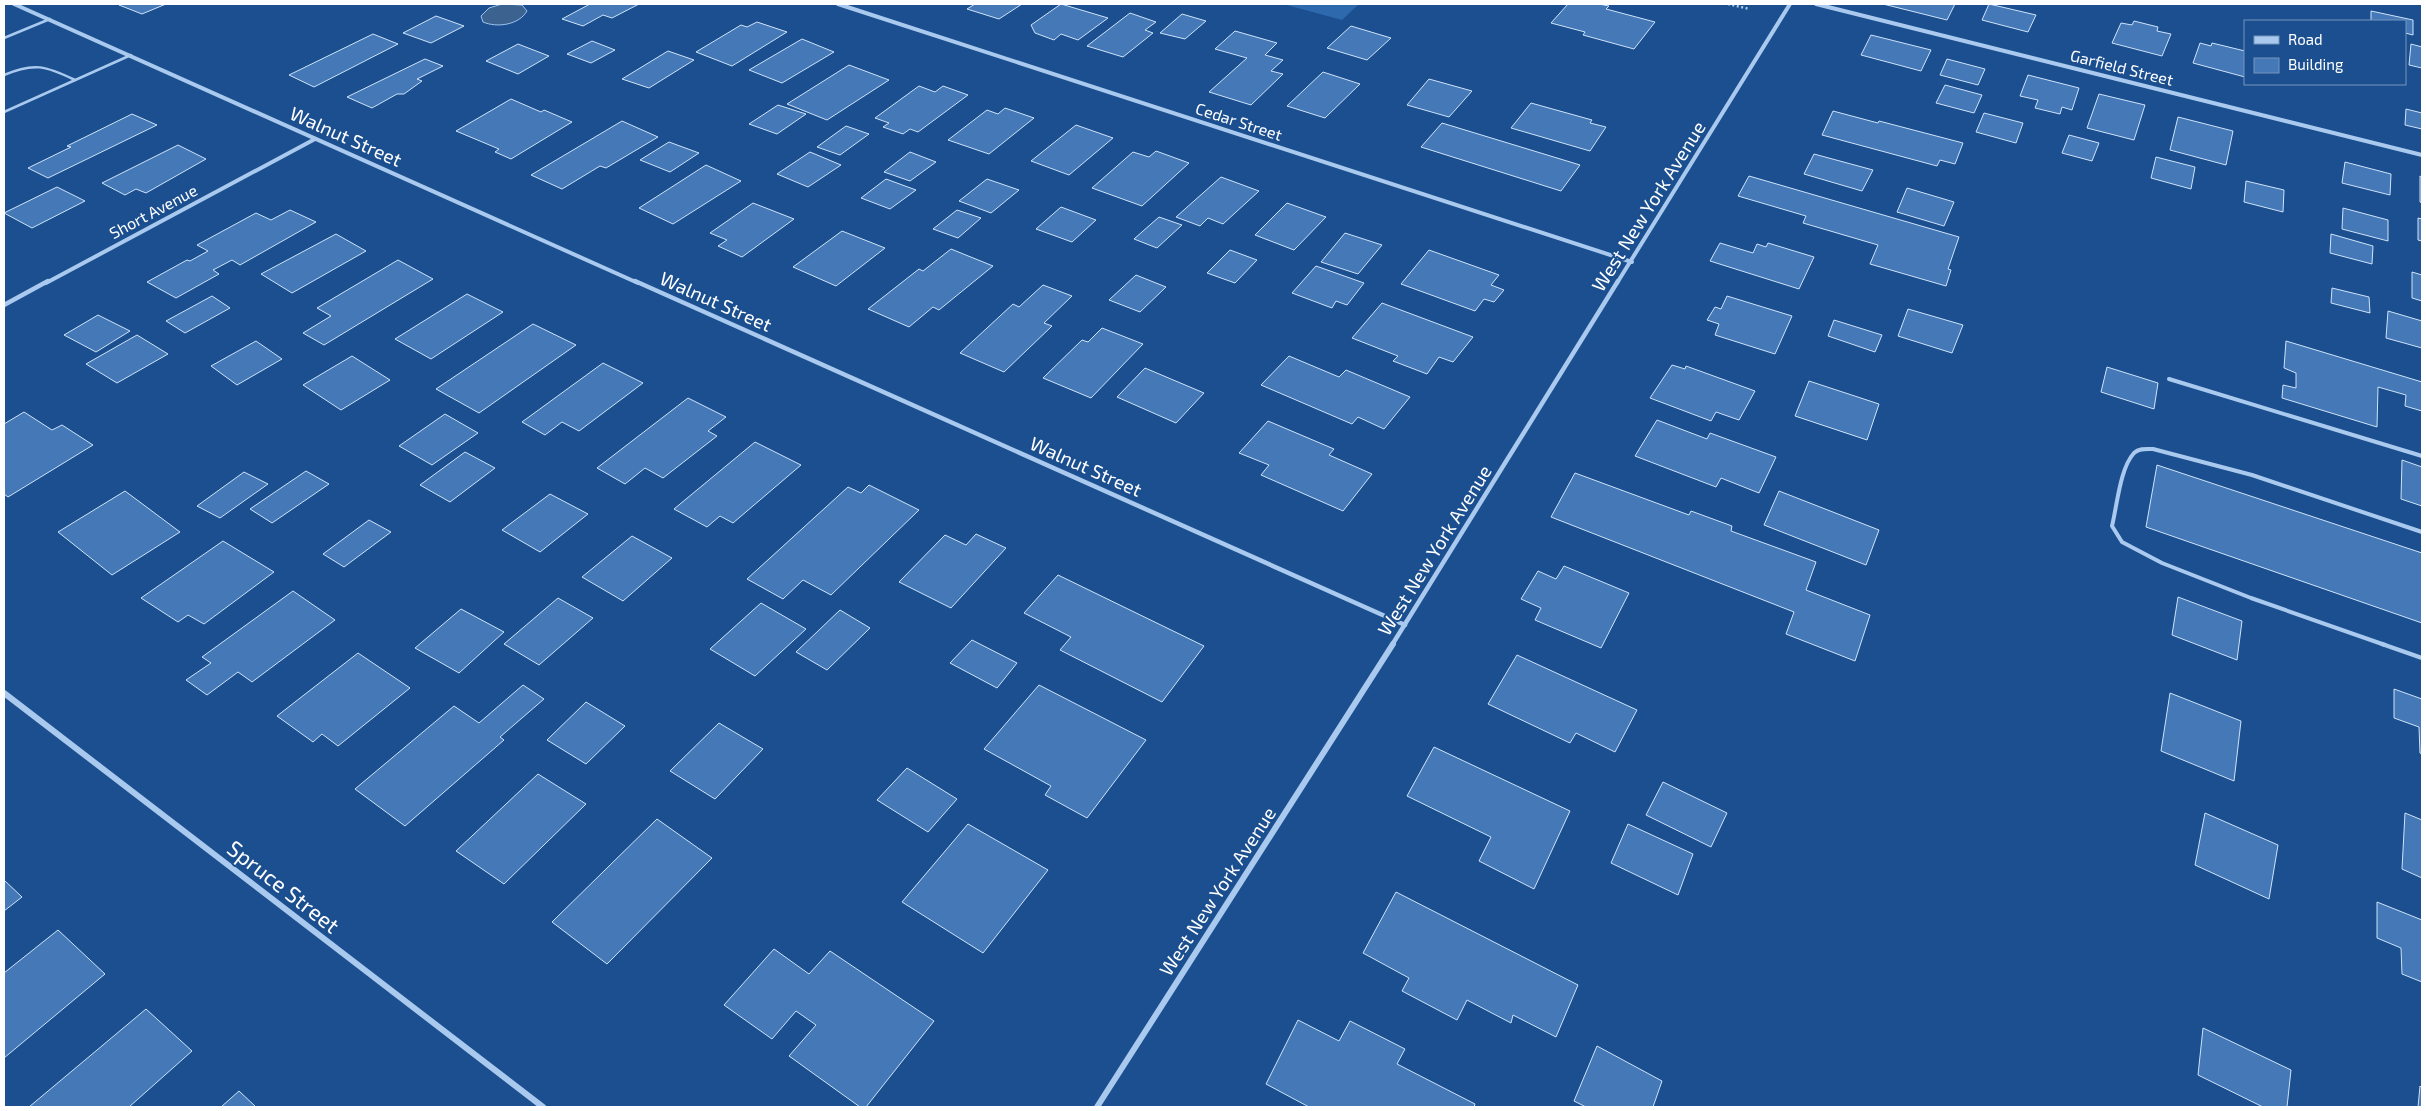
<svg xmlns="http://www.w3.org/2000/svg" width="2426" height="1111" viewBox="0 0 2426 1111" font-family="'Exo 2',sans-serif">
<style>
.green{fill:#2e69ad}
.water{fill:#3c6290;stroke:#9cc4f0}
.building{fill:#4478b7;stroke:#cfe3fa}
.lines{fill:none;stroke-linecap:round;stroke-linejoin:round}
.path{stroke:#a9c9ee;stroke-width:2.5;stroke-dasharray:2 2.5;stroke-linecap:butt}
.lane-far2{stroke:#a9c9ee;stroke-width:2.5}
.lane-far1{stroke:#a9c9ee;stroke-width:4}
.lane{stroke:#a9c9ee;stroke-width:4.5}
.street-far2{stroke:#a9c9ee;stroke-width:4}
.street-far1{stroke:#a9c9ee;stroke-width:4.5}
.street{stroke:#a9c9ee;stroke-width:6}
.labels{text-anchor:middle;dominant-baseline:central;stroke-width:4;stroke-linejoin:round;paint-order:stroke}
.far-street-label{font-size:16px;fill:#fff;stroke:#1b4f8f}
.street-label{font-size:19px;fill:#fff;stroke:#1b4f8f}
.near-street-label{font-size:22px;fill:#fff;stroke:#1b4f8f}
</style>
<rect width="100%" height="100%" fill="#1b4f8f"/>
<!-- green -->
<path class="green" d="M1283,4H1359L1342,20Z"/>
<!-- water -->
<path class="water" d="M502,4L522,5L527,11C519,25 497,28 483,22L481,16L489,8Z"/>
<!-- building -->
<g class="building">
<path d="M122,4H166L142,14L119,5Z"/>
<path d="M590,4H639L612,18L603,15L583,26L562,19Z"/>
<path d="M975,4H1022L999,19L967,9Z"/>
<path d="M1061,4L1108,18L1078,40L1061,34L1054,40L1035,33L1031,25Z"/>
<path d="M1568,4H1599L1609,6L1606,9L1655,22L1634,49L1583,35L1585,32L1551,23Z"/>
<path d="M1883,4H1955L1947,20Z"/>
<path d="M1989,4L2036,15L2028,32L1982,20Z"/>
<path d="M2371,11L2413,20V35L2405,33V21H2371Z"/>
<path d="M1130,13L1156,22L1145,30L1153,33L1123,57L1087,46Z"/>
<path d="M1182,14L1206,21L1185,39L1160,33Z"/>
<path d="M436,16L464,26L431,43L403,33Z"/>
<path d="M2134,21L2158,27L2157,31L2171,34L2162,56L2112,43L2121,23L2132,25Z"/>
<path d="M757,22L787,32L732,66L696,52L741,25L747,27Z"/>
<path d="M1351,26L1391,38L1367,60L1327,48Z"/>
<path d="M1235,31L1277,43L1265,55L1283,60L1271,71L1283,74L1251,105L1209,92L1247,58L1215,49Z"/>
<path d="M373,34L398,44L314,87L289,75Z"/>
<path d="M1871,35L1931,50L1921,71L1861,55Z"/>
<path d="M802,39L834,52L782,83L749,70Z"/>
<path d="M592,41L615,50L591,63L567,54Z"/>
<path d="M2200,43L2211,46L2212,43L2245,51V77L2193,63Z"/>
<path d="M518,44L549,56L518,74L486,61Z"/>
<path d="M2411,44L2422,47V68L2409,65Z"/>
<path d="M668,51L694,60L649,88L622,79Z"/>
<path d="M425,59L443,66L417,79L422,81L404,94H397L372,108L347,97Z"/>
<path d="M1947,59L1985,69L1978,85L1940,75Z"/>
<path d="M849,65L889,80L827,120L787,104Z"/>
<path d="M1323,72L1360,84L1325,118L1287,106Z"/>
<path d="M2028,75L2079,88L2072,110L2062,107L2060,114L2035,108L2038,100L2020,96Z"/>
<path d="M1429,79L1472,91L1449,117L1407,105Z"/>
<path d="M1945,85L1982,95L1974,113L1936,103Z"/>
<path d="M919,86L935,92L943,86L968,95L918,132L910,129L903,134L883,127L889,123L875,118Z"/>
<path d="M2099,94L2145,105L2134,140L2087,128Z"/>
<path d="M511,99L541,112L544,110L572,122L511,159L495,152L499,149L456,131Z"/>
<path d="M1531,103L1592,120L1590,123L1606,127L1590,151L1511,128Z"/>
<path d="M778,105L806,114L777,134L749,124Z"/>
<path d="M1005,108L1034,118L989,154L948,140L987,110L998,114Z"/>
<path d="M2406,109L2422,113V129L2405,125Z"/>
<path d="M1833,111L1878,123L1879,121L1963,143L1955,164L1940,160L1937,166L1822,135Z"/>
<path d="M1984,113L2023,123L2016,143L1976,132Z"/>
<path d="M132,114L157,125L48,178L28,168L71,147L67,146Z"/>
<path d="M2178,117L2233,131L2226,165L2170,150Z"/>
<path d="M622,121L658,137L606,168L600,166L562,189L531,175Z"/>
<path d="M1442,123L1580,165L1561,191L1421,147Z"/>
<path d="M1076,125L1113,138L1069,175L1031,161Z"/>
<path d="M846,126L869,134L840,155L817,147Z"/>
<path d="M2069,135L2099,143L2092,161L2062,153Z"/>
<path d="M669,142L699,153L670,172L640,160Z"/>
<path d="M178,145L206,159L146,193L136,189L125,195L102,183Z"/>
<path d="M1156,151L1189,163L1142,206L1092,188L1133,152L1149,157Z"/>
<path d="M810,152L841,165L808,187L777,174Z"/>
<path d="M910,152L936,162L910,181L884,172Z"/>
<path d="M1814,154L1873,170L1862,191L1804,174Z"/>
<path d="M2156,157L2195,167L2191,189L2151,178Z"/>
<path d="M2345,162L2391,174L2390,195L2342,183Z"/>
<path d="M706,165L741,181L673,224L639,208Z"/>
<path d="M1749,176L1959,237L1948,269L1951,270L1946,286L1870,264L1878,245L1803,223L1806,216L1738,196Z"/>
<path d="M2420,176L2422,177V203L2420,202Z"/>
<path d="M1221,177L1259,191L1223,224L1208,218L1200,226L1176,217Z"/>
<path d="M886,179L916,190L890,209L861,198Z"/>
<path d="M987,179L1019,190L991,213L959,201Z"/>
<path d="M2246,181L2284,190L2283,212L2244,202Z"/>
<path d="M57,187L85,201L32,228L4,213Z"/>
<path d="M1907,188L1954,202L1944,226L1897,212Z"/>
<path d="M753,203L794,219L742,257L718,246L727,240L710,233Z"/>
<path d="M1287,203L1326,217L1294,250L1255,235Z"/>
<path d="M1061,207L1096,220L1072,242L1036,229Z"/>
<path d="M2343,208L2388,220V241L2342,229Z"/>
<path d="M290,210L316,222L240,265L232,260L213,270L219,274L176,298L147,282L187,260L190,261L208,251L197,245L256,213L271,220Z"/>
<path d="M957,210L981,218L958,238L933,229Z"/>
<path d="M1159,217L1182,225L1157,248L1134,239Z"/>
<path d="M2418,218L2422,219V241L2418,240Z"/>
<path d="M842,231L885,248L836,286L793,267Z"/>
<path d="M1345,233L1382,245L1358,274L1321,262Z"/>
<path d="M336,234L366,251L292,293L261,274Z"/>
<path d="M2331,234L2373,246L2372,264L2330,253Z"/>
<path d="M1720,243L1753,253L1757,244L1766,247L1768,243L1814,257L1799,289L1710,261Z"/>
<path d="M951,249L993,266L939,310L933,307L909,327L868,309L919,269L923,271Z"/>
<path d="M1230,250L1257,260L1235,283L1207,273Z"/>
<path d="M1429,250L1499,275L1491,285L1504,290L1494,302L1484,299L1475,311L1401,284Z"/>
<path d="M398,260L433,279L324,345L303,333L331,316L317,308Z"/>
<path d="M1316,266L1364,283L1347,305L1336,301L1332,308L1292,293Z"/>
<path d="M2412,272L2422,275V301L2412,298Z"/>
<path d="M1136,275L1166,287L1140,312L1109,300Z"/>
<path d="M1043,285L1072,296L1044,323L1052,326L1004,372L960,353L1013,304L1019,307Z"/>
<path d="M2332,288L2369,297L2370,313L2331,303Z"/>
<path d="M467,294L503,312L431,359L395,339Z"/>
<path d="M212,296L230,308L185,333L166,321Z"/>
<path d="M1727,296L1792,316L1775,354L1715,335L1719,324L1707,320L1715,307L1721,309Z"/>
<path d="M1382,303L1473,337L1453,362L1439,357L1427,374L1393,361L1398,356L1352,338Z"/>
<path d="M1908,309L1963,325L1952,353L1898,336Z"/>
<path d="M2388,311L2422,321V348L2386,338Z"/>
<path d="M98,315L130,331L96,352L64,335Z"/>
<path d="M1834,320L1882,335L1875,352L1828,336Z"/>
<path d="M533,324L576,345L479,413L436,389Z"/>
<path d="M1102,328L1143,344L1091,398L1043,378L1082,340L1088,342Z"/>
<path d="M137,335L168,354L117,383L86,364Z"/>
<path d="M256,341L282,359L237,385L211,366Z"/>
<path d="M2286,341L2422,382V411L2405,406L2406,395L2378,387L2377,427L2282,398L2283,385L2296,388V373L2284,368Z"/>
<path d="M352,356L390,380L341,410L303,385Z"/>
<path d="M1289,356L1339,377L1346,370L1410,397L1384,429L1358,417L1352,424L1261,385Z"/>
<path d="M603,363L643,383L579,431L562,422L545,435L522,422Z"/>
<path d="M1672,365L1685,369L1686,366L1755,391L1739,420L1716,412L1711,421L1650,398Z"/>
<path d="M2107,367L2158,383L2154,409L2101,392Z"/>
<path d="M1145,368L1204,393L1176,423L1117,397Z"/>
<path d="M1809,381L1879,404L1867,440L1795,416Z"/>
<path d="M688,398L726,417L708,431L717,436L663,478L645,468L625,484L597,468Z"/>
<path d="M24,412L52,430L62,425L93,445L8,497L4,494V424Z"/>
<path d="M445,414L478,433L432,465L399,446Z"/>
<path d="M1657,420L1707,439L1710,433L1776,457L1759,493L1721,478L1716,487L1635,456Z"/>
<path d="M1268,421L1334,449L1329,455L1372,474L1343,511L1261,475L1269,465L1239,453Z"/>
<path d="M755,442L801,465L733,523L720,516L707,527L674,509Z"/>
<path d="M465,452L495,468L450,502L420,485Z"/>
<path d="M2402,460L2422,467V506L2401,499Z"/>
<path d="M2157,465L2422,553V623L2146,527Z"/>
<path d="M306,471L329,484L272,523L250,509Z"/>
<path d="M244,472L268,484L220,518L197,506Z"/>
<path d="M1575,473L1689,515L1691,511L1732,526L1731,531L1816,562L1806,590L1870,615L1855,661L1786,634L1794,612L1551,517Z"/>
<path d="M869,485L919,510L831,595L803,580L783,599L747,579L848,487L861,493Z"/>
<path d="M125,491L180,532L112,575L58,532Z"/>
<path d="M1779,491L1879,530L1866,565L1764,525Z"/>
<path d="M550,494L588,514L540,552L502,530Z"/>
<path d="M369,520L391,532L344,567L323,554Z"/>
<path d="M976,534L1006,548L951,608L899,582L945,535L966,545Z"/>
<path d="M632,536L672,558L623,601L582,577Z"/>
<path d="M223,541L274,572L204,624L188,615L178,622L141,598Z"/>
<path d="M1564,566L1629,593L1601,648L1535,620L1541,608L1521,599L1538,571L1556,579Z"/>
<path d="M1058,575L1204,646L1162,702L1060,650L1071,637L1024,613Z"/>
<path d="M293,591L335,620L252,682L238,672L207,695L186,680L211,663L202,657Z"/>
<path d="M2178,597L2242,621L2237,660L2172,635Z"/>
<path d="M558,598L593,618L539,665L504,644Z"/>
<path d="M761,603L806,629L755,676L710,649Z"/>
<path d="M461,609L504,632L459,673L415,648Z"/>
<path d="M840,610L870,628L827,670L796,652Z"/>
<path d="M972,640L1017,663L997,688L950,663Z"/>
<path d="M358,653L410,688L338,746L322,734L313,742L277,716Z"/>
<path d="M1517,655L1637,710L1615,752L1576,733L1570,743L1488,704Z"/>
<path d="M523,685L544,699L500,737L504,740L405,826L355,789L454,706L479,723Z"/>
<path d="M1039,685L1146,740L1087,818L1045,795L1051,786L984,749Z"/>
<path d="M2394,689L2422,699V754L2420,753L2419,727L2394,718Z"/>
<path d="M2170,693L2241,721L2234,781L2161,751Z"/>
<path d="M586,702L625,726L586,764L547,740Z"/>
<path d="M719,723L763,749L715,799L670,771Z"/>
<path d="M1434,747L1570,811L1534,889L1479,861L1491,837L1407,796Z"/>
<path d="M907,768L957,799L928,832L877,800Z"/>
<path d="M538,774L586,804L504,884L456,851Z"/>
<path d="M1663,782L1727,813L1711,847L1646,815Z"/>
<path d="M2205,813L2278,845L2269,899L2195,865Z"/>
<path d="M2405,813L2422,820V878L2402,869Z"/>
<path d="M657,819L712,858L607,964L552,922Z"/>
<path d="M968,824L1048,870L983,953L902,902Z"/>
<path d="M1628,824L1693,854L1678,895L1611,863Z"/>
<path d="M4,880L22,897L4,911Z"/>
<path d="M1396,892L1578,985L1556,1037L1513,1015L1511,1023L1467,1000L1457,1020L1402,991L1409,978L1363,953Z"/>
<path d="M2377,902L2422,920V982L2402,974L2401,948L2377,938Z"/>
<path d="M58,930L105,974L4,1058V973Z"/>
<path d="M774,949L809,974L830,951L934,1021L866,1107H860L789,1056L816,1025L796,1011L772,1039L724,1005Z"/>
<path d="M146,1009L192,1051L129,1107H29Z"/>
<path d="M1298,1020L1339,1041L1350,1021L1405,1049L1397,1064L1475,1104L1474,1107H1309L1266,1084Z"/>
<path d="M2203,1028L2291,1070L2287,1107H2263L2198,1075Z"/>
<path d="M1597,1046L1662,1081L1653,1107H1586L1574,1101Z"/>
<path d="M2420,1086L2422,1088V1107H2418Z"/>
<path d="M239,1091L256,1107H221Z"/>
</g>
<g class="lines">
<!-- path -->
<path class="path" d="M1728,4L1750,9"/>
<!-- lane-far2 -->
<g class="lane-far2">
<path d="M4,38L50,19"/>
<path d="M4,75C34,62 46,66 75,80"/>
<path d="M4,112L131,55"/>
</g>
<!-- lane-far1 -->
<g class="lane-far1">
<path d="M2169,379L2422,456"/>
<path d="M2385,645L2251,598L2162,563L2122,542L2112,526C2117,506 2120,468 2134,453C2139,448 2147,449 2153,449L2252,475L2422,532"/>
</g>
<!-- lane -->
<path class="lane" d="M2382,644L2422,658"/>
<!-- street-far2 -->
<g class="street-far2">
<path d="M14,4L638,283"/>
<path d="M838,4L1632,262"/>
<path d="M1816,4L2422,155"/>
<path d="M46,283L315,139"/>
<path d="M1617,283L1790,4"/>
</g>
<!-- street-far1 -->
<g class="street-far1">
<path d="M635,281L1405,625"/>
<path d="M4,305L48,281"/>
<path d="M1392,645L1618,281"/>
</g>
<!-- street -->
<g class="street">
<path d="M4,693L543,1107"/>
<path d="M1097,1107L1393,644"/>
</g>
</g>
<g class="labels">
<!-- far-street labels -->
<g class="far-street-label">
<text transform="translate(2122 67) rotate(14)">Garfield Street</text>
<text transform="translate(1239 121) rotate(18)">Cedar Street</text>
<text transform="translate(153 211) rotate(-28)">Short Avenue</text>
</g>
<!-- street labels -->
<g class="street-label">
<text transform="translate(346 136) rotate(24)">Walnut Street</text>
<text transform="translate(1648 206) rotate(-58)">West New York Avenue</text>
<text transform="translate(716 301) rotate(24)">Walnut Street</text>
<text transform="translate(1086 466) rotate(24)">Walnut Street</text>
<text transform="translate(1434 550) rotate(-58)">West New York Avenue</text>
<text transform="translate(1217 891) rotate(-57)">West New York Avenue</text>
</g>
<!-- near-street labels -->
<g class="near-street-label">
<text transform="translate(284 886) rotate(38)">Spruce Street</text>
</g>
</g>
<!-- border -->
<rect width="2426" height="1111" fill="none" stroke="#ffffff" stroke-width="10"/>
<!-- legend -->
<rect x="2244" y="20" width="162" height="65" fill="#1b4f8f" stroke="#7695bc"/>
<rect x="2254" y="36" width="25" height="8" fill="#a9c9ee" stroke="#7695bc"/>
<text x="2288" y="45" font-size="15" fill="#ffffff">Road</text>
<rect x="2254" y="58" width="25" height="15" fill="#4478b7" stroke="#7695bc"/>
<text x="2288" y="70" font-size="15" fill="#ffffff">Building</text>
</svg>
